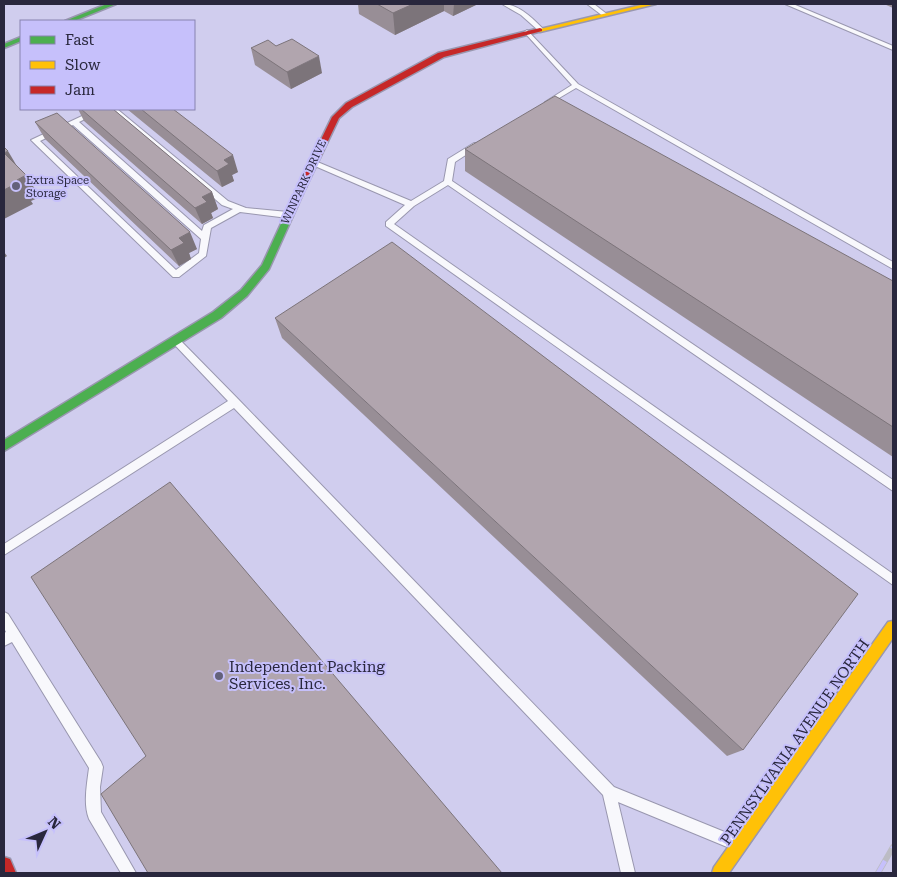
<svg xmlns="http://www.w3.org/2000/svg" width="897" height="877" viewBox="0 0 897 877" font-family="'Roboto Serif',serif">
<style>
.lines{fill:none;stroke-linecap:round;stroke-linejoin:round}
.lane-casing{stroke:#9997af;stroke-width:2}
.fast-casing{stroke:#9997af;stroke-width:3}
.slow-casing{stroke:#9997af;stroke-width:3}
.jam-casing{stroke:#9997af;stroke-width:3}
.lane{fill:#f8f8fc;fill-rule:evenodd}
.fast{fill:#4caf50;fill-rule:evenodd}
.slow{fill:#ffc107;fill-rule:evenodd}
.jam{fill:#c62828;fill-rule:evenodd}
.rail-casing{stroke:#bcbcc4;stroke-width:6}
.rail{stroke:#c6c0fb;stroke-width:4.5;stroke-dasharray:14;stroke-linecap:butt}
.wall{fill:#988e96}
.shaded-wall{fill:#7c747a}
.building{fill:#b1a5ae;stroke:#7c747a}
.poi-dot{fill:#63617b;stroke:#c6c0fb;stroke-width:2}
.labels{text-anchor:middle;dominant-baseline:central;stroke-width:4;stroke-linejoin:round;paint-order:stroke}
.far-poi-label{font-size:11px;fill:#29273d;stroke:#c6c0fb;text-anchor:start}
.far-street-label{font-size:11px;fill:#29273d;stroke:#c6c0fb}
.near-poi-label{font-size:15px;fill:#29273d;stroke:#c6c0fb;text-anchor:start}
.near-street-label{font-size:15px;fill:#29273d;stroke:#c6c0fb}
</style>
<rect width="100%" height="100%" fill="#d0cdee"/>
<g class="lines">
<!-- lane casing -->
<g class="lane-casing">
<g id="lane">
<path d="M502,4C518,3 534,19 544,30L539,31L521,15Z"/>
<path d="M587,4H594L608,15L603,16Z"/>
<path d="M785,4H793L893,46V50Z"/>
<path d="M527,30L578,84L893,262V269L576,88L549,104H545V102L572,85L525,33L524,32Z"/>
<path d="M97,109H105L79,122L202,231L204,225L233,209L222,205L110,109H117L228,201L246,208L288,212L292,215L288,218L240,212L211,228L206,256L179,277H173L31,140ZM73,125L201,239L199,253L176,270L40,141Z"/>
<path d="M474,143H477L481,145L455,162L452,181L893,480V491L448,185L414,206L394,224L893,574V585L386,226V222L405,205L308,163L312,161H315L411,201L444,181L448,159Z"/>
<path d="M175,336L178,338L238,399L614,787L737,837L739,842L737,847L732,849L618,802L635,873H621L603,795L234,408L4,555V544L228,401L172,342L170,340Z"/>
<path d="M4,612L8,614L101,762L103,767L100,787L101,812L136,873H121L89,819C83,804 87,784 89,768L12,642L4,646V633L6,632L4,628Z"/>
</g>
</g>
<!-- fast casing -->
<g class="fast-casing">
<g id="fast">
<path d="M107,4H116L74,21H65Z"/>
<path d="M21,37V41L4,48V44Z"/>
<path d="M302,184L306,187L269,269L247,296L221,318L4,451V440L213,312L241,290L262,265L298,187Z"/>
</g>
</g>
<!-- slow casing -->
<g class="slow-casing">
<g id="slow">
<path d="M645,4H656L540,32L536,30Z"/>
<path d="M893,621V638L729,873H712L714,867L888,622Z"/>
</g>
</g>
<!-- jam casing -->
<g class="jam-casing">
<g id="jam">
<path d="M540,28L542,29V31L444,57L352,107L339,118L305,189H299L298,187L332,117L346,103L438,53Z"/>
<path d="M4,857L10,859L16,873H4Z"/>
</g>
</g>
<!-- lane -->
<use href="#lane" class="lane"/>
<!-- fast -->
<use href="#fast" class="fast"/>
<!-- slow -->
<use href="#slow" class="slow"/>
<!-- jam -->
<use href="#jam" class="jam"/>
<!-- rail casing -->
<g class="rail-casing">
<path id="rail" d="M878,873L893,847"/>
</g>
<!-- rail -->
<use href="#rail" class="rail"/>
</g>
<!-- wall -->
<g class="wall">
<path d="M358,4H478L453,16L444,11L395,35L359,14Z"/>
<path d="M884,4H893V8Z"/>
<path d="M276,46L322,73L291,89L255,65L251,48Z"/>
<path d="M78,109H113L212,192L218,209L211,213L213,218L202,224L84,121Z"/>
<path d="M127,109H173L238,172L232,175L234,181L222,187Z"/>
<path d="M35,122L197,249L189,253L191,259L179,266L45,139Z"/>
<path d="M465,149L893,281V457L465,171Z"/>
<path d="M275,318L743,750L727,756L282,338Z"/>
</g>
<!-- shaded-wall -->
<g class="shaded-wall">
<path d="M413,4H444V11L395,35L393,13Z"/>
<path d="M454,4H478L453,16Z"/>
<path d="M319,56L322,73L291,89L287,72Z"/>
<path d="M8,151L21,173L4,153Z"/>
<path d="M233,155L238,172L232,175L234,181L222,187L217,171L224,160Z"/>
<path d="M26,175L40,197L31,201L33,204L4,219V190L17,180Z"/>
<path d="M212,192L218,209L211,213L213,218L202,224L195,208L202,197Z"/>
<path d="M190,232L197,249L189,253L191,259L179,266L171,250L179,238Z"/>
<path d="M4,252L7,256L4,258Z"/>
</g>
<!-- building -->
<g class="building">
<path d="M377,4H413L393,13Z"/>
<path d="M292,39L319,56L287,72L251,48L268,40L276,46Z"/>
<path d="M555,96L893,281V427L465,149Z"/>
<path d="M81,109H113L212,192L202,197L207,202L195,208Z"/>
<path d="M141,109H173L233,155L224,160L229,164L217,171Z"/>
<path d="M57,113L190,232L179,238L184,243L171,250L35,122Z"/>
<path d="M4,147L8,151L4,153L26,175L17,180L19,182L4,190Z"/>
<path d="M392,242L858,594L743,750L275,318Z"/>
<path d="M170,482L502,873H148L101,794L146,756L31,577Z"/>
</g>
<!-- markers -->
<g class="poi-dot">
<circle cx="16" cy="186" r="5"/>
<circle cx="219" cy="676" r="5"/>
</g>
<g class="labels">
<!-- far-poi labels -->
<g class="far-poi-label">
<text x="26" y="180">Extra Space<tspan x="26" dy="13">Storage</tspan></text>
</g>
<!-- far-street labels -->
<g class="far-street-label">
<text transform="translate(304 182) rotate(-65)">WINPARK DRIVE</text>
</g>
<!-- near-poi labels -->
<g class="near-poi-label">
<text x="229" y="667">Independent Packing<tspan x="229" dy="17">Services, Inc.</tspan></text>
</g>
<!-- near-street labels -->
<g class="near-street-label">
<text transform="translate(795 742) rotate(-55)">PENNSYLVANIA AVENUE NORTH</text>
</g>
</g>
<!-- border -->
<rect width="897" height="877" fill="none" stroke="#29273d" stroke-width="10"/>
<!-- legend -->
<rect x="20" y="20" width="175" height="90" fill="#c6c0fb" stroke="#8783af"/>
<rect x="30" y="36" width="25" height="8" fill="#4caf50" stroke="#8783af"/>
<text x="65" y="45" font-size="15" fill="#29273d">Fast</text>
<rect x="30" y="61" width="25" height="8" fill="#ffc107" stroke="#8783af"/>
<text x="65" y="70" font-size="15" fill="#29273d">Slow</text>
<rect x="30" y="86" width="25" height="8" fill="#c62828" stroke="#8783af"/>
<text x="65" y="95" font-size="15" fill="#29273d">Jam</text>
<!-- north arrow -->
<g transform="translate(45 832) rotate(46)" stroke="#c6c0fb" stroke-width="4" paint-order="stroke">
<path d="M0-4L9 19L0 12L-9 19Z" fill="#29273d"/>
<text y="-8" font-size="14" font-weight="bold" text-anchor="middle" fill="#29273d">N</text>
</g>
</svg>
